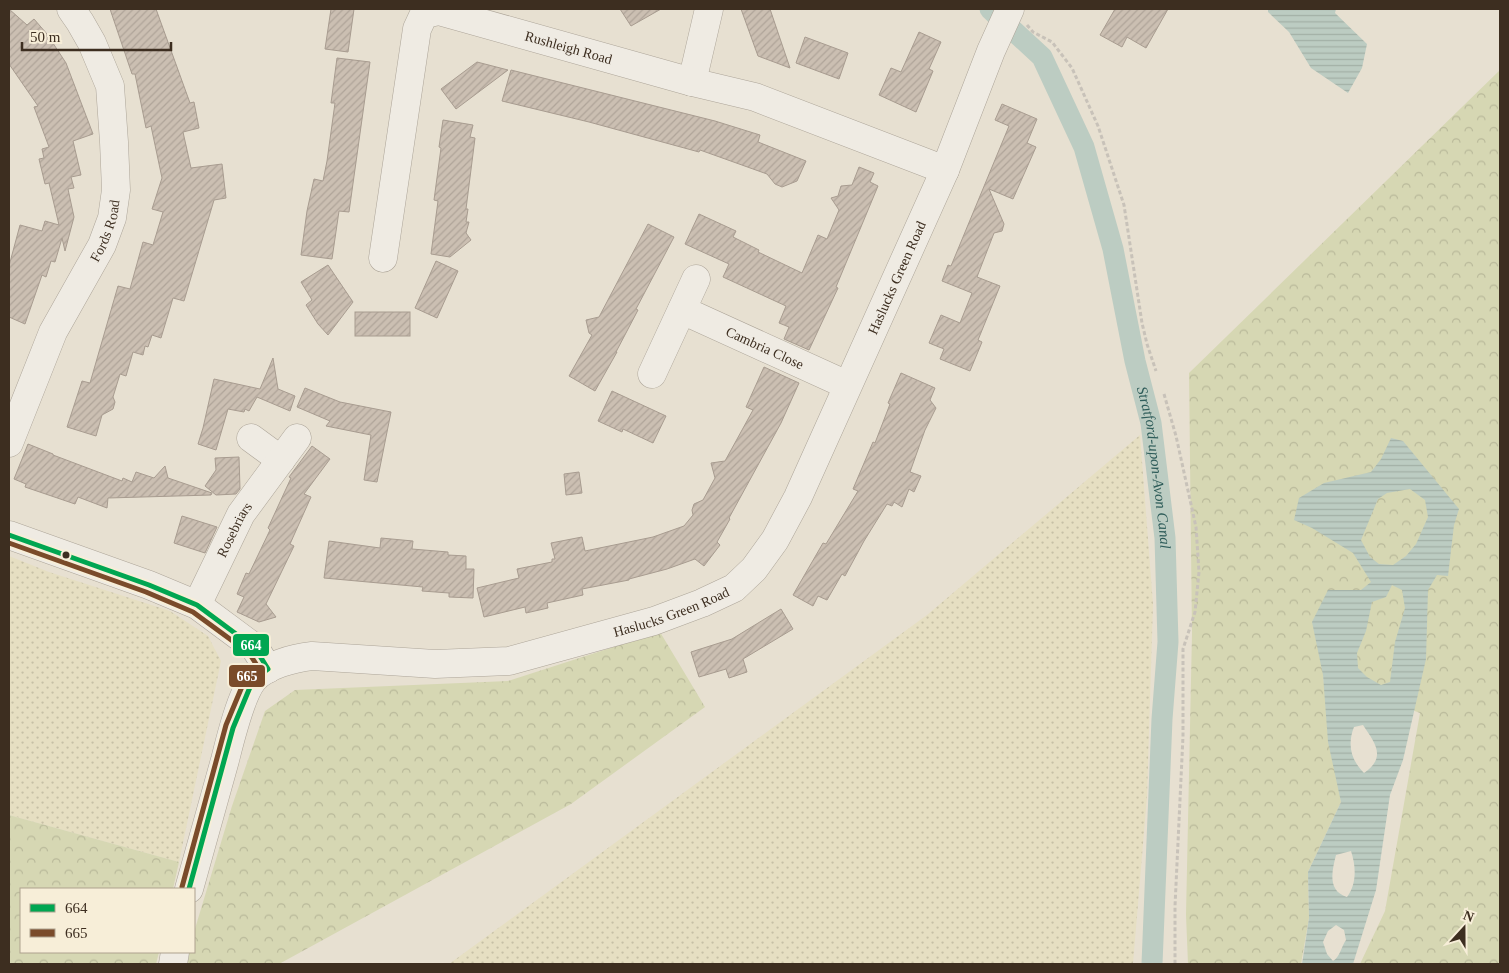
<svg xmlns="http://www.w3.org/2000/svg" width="1509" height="973" viewBox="0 0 1509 973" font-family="'Times New Roman',serif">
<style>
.farmland{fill:url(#farmland-dots)}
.forest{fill:url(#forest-crowns)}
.water{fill:url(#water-rules);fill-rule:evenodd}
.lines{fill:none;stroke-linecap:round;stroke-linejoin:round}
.canal{stroke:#bcccc2;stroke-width:21}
.building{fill:url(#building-hatch);stroke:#a89c90}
.minor-casing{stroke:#ada599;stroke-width:29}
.path{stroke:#c8c2b9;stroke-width:3;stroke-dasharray:4 2.5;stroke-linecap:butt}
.minor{stroke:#efebe3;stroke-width:28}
.bus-1-casing{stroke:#f7eed8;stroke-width:9}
.bus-2-casing{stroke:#f7eed8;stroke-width:9}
.bus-1{stroke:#00a651;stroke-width:5}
.bus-2{stroke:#7a4b2a;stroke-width:5}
.bus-dot{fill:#3d2e20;stroke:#f7eed8;stroke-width:2}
.labels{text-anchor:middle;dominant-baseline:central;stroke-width:4;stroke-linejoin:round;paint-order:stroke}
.street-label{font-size:14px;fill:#3d2e20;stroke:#f7eed8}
.water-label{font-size:15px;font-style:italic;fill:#2f5d5a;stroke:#f7eed8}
.line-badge{stroke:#f7eed8;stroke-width:2}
.badge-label{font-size:14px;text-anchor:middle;font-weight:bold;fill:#fff}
</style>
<defs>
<pattern id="farmland-dots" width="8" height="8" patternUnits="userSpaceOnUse" patternTransform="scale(1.25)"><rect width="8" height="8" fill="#e6dfc2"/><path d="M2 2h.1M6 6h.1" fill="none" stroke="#c6c0a6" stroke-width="1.8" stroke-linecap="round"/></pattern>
<pattern id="forest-crowns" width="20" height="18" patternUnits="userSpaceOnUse" patternTransform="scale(1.25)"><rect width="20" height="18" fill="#d6d7b3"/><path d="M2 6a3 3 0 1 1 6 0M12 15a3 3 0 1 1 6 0" fill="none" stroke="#b9b99a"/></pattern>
<pattern id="water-rules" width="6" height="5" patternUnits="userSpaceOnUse" patternTransform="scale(1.25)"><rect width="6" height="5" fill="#bcccc2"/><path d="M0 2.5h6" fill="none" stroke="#a2b0a6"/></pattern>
<pattern id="building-hatch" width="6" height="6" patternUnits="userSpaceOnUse" patternTransform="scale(1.25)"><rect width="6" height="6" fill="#cbbfb2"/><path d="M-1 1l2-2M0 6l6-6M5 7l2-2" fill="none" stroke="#afa499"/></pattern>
</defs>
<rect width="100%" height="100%" fill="#e7e0d1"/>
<!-- farmland -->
<g class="farmland">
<path d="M1140,435L1153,604L1147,796L1133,964H449L927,615Z"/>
<path d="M9,556L49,572L170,611L208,636L221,661L179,862L9,815Z"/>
</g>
<!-- forest -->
<g class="forest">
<path d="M1500,70V964H1360L1385,911L1420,713L1323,676L1341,802L1308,872L1309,918L1301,964H1188L1186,915L1192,633L1189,373Z"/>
<path d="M660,632L705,707L571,804L279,964H185L188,952H194V932L232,806L265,711L295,690L508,681Z"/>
<path d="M9,815L179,862L173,889H21V952H159L156,964H9Z"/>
</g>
<!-- water -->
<g class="water">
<path d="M1268,9H1336L1335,13L1367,44L1362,68L1348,93L1311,68L1289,32L1268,12Z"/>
<path d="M1391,438L1403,441L1459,509L1454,525L1448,576L1437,575L1428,590L1426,659L1403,760L1390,795L1376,890L1353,964H1302L1309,918L1308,872L1341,802L1328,742L1323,675L1312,622L1328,590H1361L1371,582L1353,553L1312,528L1294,520L1299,498L1324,483L1371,472L1381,459ZM1410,489L1425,500L1428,517L1416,544L1406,556L1393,565L1379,564L1370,557L1361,540L1378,499L1387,493ZM1392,585L1402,590L1405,608L1395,642L1390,682L1381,685L1367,677L1358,668L1357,653L1366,631L1372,602L1386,597ZM1363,725C1375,743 1387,757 1364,773C1351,760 1347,745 1354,727ZM1351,851C1356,866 1357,884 1347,897C1327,891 1332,871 1336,855ZM1336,925L1344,930L1346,940C1341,947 1340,957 1333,961L1327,954L1323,942L1328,931Z"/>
</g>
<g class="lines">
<!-- canal -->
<path class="canal" id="s1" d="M990,9L1042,57L1084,147L1113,249L1135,361L1151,423L1165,538L1168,642L1162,719L1152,964"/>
</g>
<!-- building -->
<g class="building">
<path d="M9,9L27,25L34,19L47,34L66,63L93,134L73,141L81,175L71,177L74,188L68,189L74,217L65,251L62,238L55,262L51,261L46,277L42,275L25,324L9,317V266L20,225L42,231L45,221L59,225L49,183L45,184L39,159L44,158L42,149L49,147L34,107L38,106L9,64Z"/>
<path d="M110,9H156L190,103L194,102L199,128L183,132L191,168L222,164L226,198L214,200L184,301L173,298L161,338L152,335L148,347L145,346L143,355L133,352L126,376L120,374L113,397L115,402L113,409L102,415L96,436L67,427L82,381L90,383L118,286L130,289L143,242L153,245L163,212L152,209L162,178L151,126L146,128L135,74H132Z"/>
<path d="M331,9H354L348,52L325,49Z"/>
<path d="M620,9H661L631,26Z"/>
<path d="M741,9H770L790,68L758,56Z"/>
<path d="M1115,9H1168L1146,48L1127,37L1122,47L1100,35Z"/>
<path d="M919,32L941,42L929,69L933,71L916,112L879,95L891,68L901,72Z"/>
<path d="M805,37L848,53L839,79L796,63Z"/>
<path d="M337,58L370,62L349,212L339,211L332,259L301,255L307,211L314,179L323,181L327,161L335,103H331Z"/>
<path d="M477,62L508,70L456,109L441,89Z"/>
<path d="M511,70L715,121L760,135L758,142L806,161L797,181L782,187L775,184L767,174L700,150L699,152L589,122L502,101Z"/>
<path d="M1002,104L1037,119L1027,143L1036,147L1013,199L989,189L1004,224L1002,231L994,233L977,277L1000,286L978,340L982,342L970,371L940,359L944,349L929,343L941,315L960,323L972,293L942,281L948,265L951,266L1009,126L995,120Z"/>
<path d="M443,120L473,125L470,137L475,138L466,209H468L466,222H469L466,233L471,240L450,257L431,254L438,201L434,200L441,148L439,147Z"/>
<path d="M859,167L874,173L870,182L878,186L836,287L838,288L809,350L784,339L789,327L779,323L786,306L723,277L729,264L685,244L699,214L736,231L733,237L759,250L758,252L802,273L818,235L827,239L839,210L831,198L838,196L841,186L852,185Z"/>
<path d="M648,224L674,237L636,309L638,310L616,352H617L595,391L569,376L592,335L589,333L586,320L599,317Z"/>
<path d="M436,261L458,271L437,318L415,308Z"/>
<path d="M328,265L353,302L328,335L318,324L306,305L312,300L301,282Z"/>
<rect x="355" y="312" width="55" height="24"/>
<path d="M273,358L278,389L295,396L290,411L257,397L249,411L245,409L244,412L228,409L216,450L198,444L203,428L214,379L260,389Z"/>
<path d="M764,367L799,383L781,423L729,518L730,519L717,542L720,545L704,566L695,559L667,569L629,579V580L582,589L583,595L547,603L548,608L526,613L525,607L484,617L477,588L519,578L517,569L552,562V559H555L551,543L582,537L585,551L653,537L684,526L693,515L692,510L694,504L703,500L715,478L711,463L725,461L753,410L746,407Z"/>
<path d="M901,373L935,388L930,400L936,408L925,430L910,472L921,476L914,492L909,489L902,507L894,502L892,506L887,504L864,541L845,576L842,574L827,600L818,596L813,606L793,595L823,543L826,544L858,491L853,489L873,442L875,443L890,404L888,403Z"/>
<path d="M305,388L340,402L391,412L377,482L364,480L371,435L326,426L330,421L297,407Z"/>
<path d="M612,391L666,416L653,443L623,429L622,432L598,421Z"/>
<path d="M28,444L53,454V455L122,481L123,478L132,482L136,472L154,478L165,466L168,478L212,493L211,495L108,498L107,508L78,497L75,504L25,487L26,484L14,479Z"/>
<path d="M312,446L330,459L304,494L311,497L290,544L294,546L266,604L276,617L259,622L237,612L244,597L237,594L246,573L249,574L270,530L268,528L291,478L289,477Z"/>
<path d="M239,457L240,489L236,494L216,495L205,486L216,470L215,458Z"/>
<path d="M579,472L582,493L566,495L564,474Z"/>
<path d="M182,516L217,527L205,553L174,543Z"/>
<path d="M381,538L413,541L412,549L448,552V555L466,556V569H474L473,598L449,597V593L422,591L423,587L324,578L329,541L380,548Z"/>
<path d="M781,609L793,629L743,659L747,672L729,678L726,669L699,677L691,652L732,639Z"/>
</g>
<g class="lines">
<!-- minor casing -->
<g class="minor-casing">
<g id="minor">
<path d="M692,82L709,9"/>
<path id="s2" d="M383,258L417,29L424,14L439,11L692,82L755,97L945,170"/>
<path id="s3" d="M682,310L847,385"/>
<path d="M652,374L696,279"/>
<path d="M251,438L281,460"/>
<path id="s4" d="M9,443L53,332L102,245L112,218L116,190L114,142L110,86L92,43L80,22L71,9"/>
<path d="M9,535L149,585L197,605L255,648L268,669"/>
<path id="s5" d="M197,605L241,514L297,438"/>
<path id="s6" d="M189,889C201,846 213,803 225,760C230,740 241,695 253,680C266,665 294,658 312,656L435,664L509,661L654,621L702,603L734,588L754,569L775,540L798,497L945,170L991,51L1010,9"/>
<path d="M173,964L175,952"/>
</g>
</g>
<!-- path -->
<g class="path">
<path d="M1027,25L1033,32L1052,42L1072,68L1098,126L1124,205L1142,323L1147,344L1156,371"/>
<path d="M1164,394L1176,436L1196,527L1199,572L1195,612L1183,649V736L1175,906V964"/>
</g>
<!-- minor -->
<use href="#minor" class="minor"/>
<!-- bus-1 casing -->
<g class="bus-1-casing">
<path id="bus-1" d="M9,535L149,585L197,605L255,648L268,669L253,680L233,728L189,889"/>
</g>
<!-- bus-2 casing -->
<g class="bus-2-casing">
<path id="bus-2" d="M9,543L146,592L193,612L249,653L258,667L246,677L226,725L182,887"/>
</g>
<!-- bus-1 -->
<use href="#bus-1" class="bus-1"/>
<!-- bus-2 -->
<use href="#bus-2" class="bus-2"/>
</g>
<!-- markers -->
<circle class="bus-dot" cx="66" cy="555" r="4.5"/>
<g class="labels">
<!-- street labels -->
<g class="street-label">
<text stroke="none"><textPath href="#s2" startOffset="398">Rushleigh Road</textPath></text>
<text stroke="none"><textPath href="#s4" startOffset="234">Fords Road</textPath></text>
<text stroke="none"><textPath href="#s6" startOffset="1071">Haslucks Green Road</textPath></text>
<text stroke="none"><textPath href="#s3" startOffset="91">Cambria Close</textPath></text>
<text stroke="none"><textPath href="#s5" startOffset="84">Rosebriars</textPath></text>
<text stroke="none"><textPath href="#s6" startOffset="651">Haslucks Green Road</textPath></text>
</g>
<!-- water labels -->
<g class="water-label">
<text stroke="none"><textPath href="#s1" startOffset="499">Stratford-upon-Avon Canal</textPath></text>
</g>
</g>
<g class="line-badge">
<rect x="232" y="633" width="38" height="24" rx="5" fill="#00a651"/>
<rect x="228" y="664" width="38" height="24" rx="5" fill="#7a4b2a"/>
</g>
<g class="badge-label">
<text x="251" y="650">664</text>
<text x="247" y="681">665</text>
</g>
<!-- border -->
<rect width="1509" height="973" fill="none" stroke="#3d2e20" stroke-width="20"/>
<!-- legend -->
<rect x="20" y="888" width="175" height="65" fill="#f7eed8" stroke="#ada18e"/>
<rect x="30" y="904" width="25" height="8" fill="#00a651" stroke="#ada18e"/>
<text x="65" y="913" font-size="15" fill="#3d2e20">664</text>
<rect x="30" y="929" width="25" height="8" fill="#7a4b2a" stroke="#ada18e"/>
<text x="65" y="938" font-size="15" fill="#3d2e20">665</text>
<!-- north arrow -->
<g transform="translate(1464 928) rotate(21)" stroke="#f7eed8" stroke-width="4" paint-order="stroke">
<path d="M0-4L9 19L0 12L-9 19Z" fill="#3d2e20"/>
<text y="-8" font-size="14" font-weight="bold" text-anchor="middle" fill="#3d2e20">N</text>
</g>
<!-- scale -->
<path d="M22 42v8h149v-8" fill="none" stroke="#3d2e20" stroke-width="2.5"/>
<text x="30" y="42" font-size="15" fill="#3d2e20" stroke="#f7eed8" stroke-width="4" paint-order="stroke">50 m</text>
</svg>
